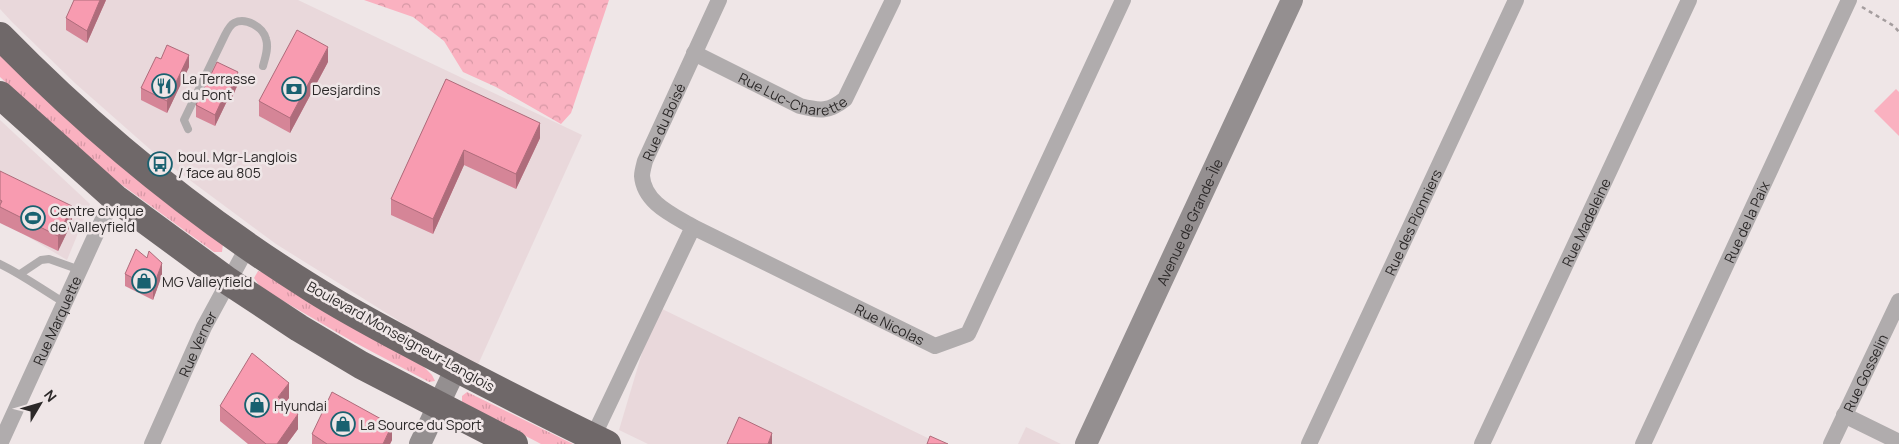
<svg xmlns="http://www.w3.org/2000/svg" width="1899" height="444" viewBox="0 0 1899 444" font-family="Manrope,sans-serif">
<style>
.built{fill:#e9d8db}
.grass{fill:url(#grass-tufts)}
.forest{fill:url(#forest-crowns)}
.park{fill:#fab1c0}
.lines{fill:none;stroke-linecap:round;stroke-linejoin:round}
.path{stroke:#a49d9e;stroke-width:2.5;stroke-dasharray:4 4;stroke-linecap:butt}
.lane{stroke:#b0acad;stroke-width:8}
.street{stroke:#b0acad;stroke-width:16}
.secondary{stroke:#948f90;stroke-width:22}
.highway{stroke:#6f6869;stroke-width:28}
.wall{fill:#d58597}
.shaded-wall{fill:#ae6c7b}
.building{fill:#f89bb0;stroke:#ae6c7b}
.labels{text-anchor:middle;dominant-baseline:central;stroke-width:5;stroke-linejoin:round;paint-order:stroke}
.poi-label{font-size:14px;fill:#2c2929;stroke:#efe6e7;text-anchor:start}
.street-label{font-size:14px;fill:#2c2929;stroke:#efe6e7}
</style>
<defs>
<pattern id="grass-tufts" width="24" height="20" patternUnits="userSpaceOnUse" patternTransform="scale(1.25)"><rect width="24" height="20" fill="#fab1c0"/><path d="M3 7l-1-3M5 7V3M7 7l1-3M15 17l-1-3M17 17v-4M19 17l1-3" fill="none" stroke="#d698a5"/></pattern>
<pattern id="forest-crowns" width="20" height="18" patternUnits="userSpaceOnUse" patternTransform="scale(1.25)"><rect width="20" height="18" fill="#fab1c0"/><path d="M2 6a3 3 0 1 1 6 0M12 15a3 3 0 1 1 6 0" fill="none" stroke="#d698a5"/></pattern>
</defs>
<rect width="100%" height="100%" fill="#efe6e7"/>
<!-- built -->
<g class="built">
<path d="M0,0H298L582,135L476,369L276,244L160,158L76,84L12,22L0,9Z"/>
<path d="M0,120L90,204L67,260L0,220Z"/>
<path d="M656,306L940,444H648L619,430Z"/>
<path d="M1026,427L1061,444H1018Z"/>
</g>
<!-- grass -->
<g class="grass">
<path d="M0,54L223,244L222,252H214L96,166L0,77Z"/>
<path d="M258,271L265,273L424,367L432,375L435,381L429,382L350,340L261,288L254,278Z"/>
<path d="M467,392L573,444H541L472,408L462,402V396Z"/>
</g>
<!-- forest -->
<path class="forest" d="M364,0H609L571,113L561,124L496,87L463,72L444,41L413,17Z"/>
<!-- park -->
<path class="park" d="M1896,89L1899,92V136L1874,111Z"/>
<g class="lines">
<!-- path -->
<path class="path" d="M1862,7L1894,26L1899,32"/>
<!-- lane -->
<g class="lane">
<path d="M188,129L184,120L225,35C227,31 230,25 234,23C246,17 263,27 266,39C269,48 265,58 263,66"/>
<path d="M0,264C23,275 43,290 65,303"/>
<path d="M20,274L41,260L49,259L80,270"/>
</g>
<!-- street -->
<g class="street">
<path id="s1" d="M694,53L800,106C820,111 829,112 845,99L893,0"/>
<path id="s2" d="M693,227C673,215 644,203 642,176C642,172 644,165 645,161L719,0"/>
<path d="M1844,415L1899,442"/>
<path id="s3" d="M593,437L693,227L935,346L968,334L1123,0"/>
<path id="s4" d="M0,444L102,221L115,198"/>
<path id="s5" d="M152,444L204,327L248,246"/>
<path id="s6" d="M1309,444L1516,0"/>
<path id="s7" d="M1482,444L1689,0"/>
<path id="s8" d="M1643,444L1849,0"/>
<path id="s9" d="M1831,444L1899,301"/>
</g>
<!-- secondary -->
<g class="secondary">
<path d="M420,444L456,368"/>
<path id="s10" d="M1086,444L1292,0"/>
</g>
<!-- highway -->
<g class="highway">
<path d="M0,36C94,132 199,218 313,289C351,313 390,333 429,354C488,385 547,415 607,444"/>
<path d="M0,95L115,198L228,281L299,328L361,365L514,444"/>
</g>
</g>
<!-- wall -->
<g class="wall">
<path d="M106,0L87,43L66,30V18Z"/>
<path d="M161,59L189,67L167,113L141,100V88Z"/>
<path d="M217,62L238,84L230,102L227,101L215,126L196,117V105Z"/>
<path d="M328,62L290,133L259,116V101Z"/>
<path d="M446,79L540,138L516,189L464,165L433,234L391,215V199Z"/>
<path d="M0,171L72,222L58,251L0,223Z"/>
<path d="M147,258L162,275L153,300L125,286V274Z"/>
<path d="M289,398L285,403L298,429L287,444H248L220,421V406Z"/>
<path d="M312,434L392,440L390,444H312Z"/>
</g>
<!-- shaded-wall -->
<g class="shaded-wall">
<path d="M100,0H106L87,43V31Z"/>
<path d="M328,47V62L290,133V118Z"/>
<path d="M189,55V67L167,113V101Z"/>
<path d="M238,72V84L230,102V90Z"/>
<path d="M227,89V101L215,126V115Z"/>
<path d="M540,123V138L516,189V174Z"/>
<path d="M464,150V165L433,234V219Z"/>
<path d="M72,206V222L58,251V236Z"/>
<path d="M162,263V275L153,300V288Z"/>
<path d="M289,383V398L278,412V397Z"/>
<path d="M298,414V429L287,444H277Z"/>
<path d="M392,425V440L390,444H383Z"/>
<path d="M772,433V444H768Z"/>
</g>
<!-- building -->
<g class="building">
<path d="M74,0H100L87,31L66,18Z"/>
<path d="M297,30L328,47L290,118L259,101Z"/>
<path d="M167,45L189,55L167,101L141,88L156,57L161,59Z"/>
<path d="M217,62L238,72L230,90L227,89L215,115L196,105Z"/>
<path d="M446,79L540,123L516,174L464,150L433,219L391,199Z"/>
<path d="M0,171L72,206L58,236L0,207V205L2,201L0,200Z"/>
<path d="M136,249L147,258L149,251L162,263L153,288L125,274Z"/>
<path d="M252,353L289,383L278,397L298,414L277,444H266L220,406Z"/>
<path d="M332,392L392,425L383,444H327L312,434Z"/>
<path d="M739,417L772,433L768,444H727Z"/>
<path d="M930,436L948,444H927Z"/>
</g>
<!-- icons -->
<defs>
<g id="restaurant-ring" transform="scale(1.25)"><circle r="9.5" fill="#efe6e7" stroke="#196170" stroke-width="1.5"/><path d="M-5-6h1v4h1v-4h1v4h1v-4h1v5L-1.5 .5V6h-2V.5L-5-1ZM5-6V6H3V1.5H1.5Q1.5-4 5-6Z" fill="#196170"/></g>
<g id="bank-ring" transform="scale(1.25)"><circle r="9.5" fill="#efe6e7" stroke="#196170" stroke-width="1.5"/><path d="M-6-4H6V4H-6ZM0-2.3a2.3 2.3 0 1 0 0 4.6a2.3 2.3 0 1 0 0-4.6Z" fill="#196170"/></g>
<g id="bus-ring" transform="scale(1.25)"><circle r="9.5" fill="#efe6e7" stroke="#196170" stroke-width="1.5"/><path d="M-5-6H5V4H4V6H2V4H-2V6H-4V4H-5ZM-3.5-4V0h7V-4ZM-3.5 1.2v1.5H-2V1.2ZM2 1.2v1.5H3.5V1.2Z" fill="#196170"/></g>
<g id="stadium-ring" transform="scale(1.25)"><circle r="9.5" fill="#efe6e7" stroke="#196170" stroke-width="1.5"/><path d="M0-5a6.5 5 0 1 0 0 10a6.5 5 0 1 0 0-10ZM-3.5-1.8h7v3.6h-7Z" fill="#196170"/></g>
<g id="shop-ring" transform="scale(1.25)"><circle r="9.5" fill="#efe6e7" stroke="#196170" stroke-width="1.5"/><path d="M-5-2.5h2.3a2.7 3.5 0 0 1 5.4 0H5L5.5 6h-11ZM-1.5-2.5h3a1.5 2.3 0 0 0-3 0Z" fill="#196170"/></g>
</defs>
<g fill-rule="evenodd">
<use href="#restaurant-ring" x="164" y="86"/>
<use href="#bank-ring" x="294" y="89"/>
<use href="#bus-ring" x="160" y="164"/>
<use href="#stadium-ring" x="33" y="218"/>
<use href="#shop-ring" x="144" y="281"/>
<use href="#shop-ring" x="257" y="405"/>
<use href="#shop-ring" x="343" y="424"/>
</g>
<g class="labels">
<!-- poi labels -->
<g class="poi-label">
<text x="182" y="78">La Terrasse<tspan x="182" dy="16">du Pont</tspan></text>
<text x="312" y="89">Desjardins</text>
<text x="178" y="156">boul. Mgr-Langlois<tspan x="178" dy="16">/ face au 805</tspan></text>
<text x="50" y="210">Centre civique<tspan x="50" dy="16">de Valleyfield</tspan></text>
<text x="162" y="281">MG Valleyfield</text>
<text x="274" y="405">Hyundai</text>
<text x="360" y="424">La Source du Sport</text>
</g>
<!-- street labels -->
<g class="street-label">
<text stroke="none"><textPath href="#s1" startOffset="109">Rue Luc-Charette</textPath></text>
<text stroke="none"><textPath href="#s2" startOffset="134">Rue du Boisé</textPath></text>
<text stroke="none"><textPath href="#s10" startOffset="245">Avenue de Grande-Île</textPath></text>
<text stroke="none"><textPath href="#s6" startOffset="245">Rue des Pionniers</textPath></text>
<text stroke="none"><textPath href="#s7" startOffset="245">Rue Madeleine</textPath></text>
<text stroke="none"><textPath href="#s8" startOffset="245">Rue de la Paix</textPath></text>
<text stroke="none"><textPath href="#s4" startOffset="136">Rue Marquette</textPath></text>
<text stroke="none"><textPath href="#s3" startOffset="452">Rue Nicolas</textPath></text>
<text transform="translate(401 336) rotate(29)">Boulevard Monseigneur-Langlois</text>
<text stroke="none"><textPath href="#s5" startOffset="110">Rue Verner</textPath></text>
<text stroke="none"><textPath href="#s9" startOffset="79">Rue Gosselin</textPath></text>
</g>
</g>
<!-- north arrow -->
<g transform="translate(40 404) rotate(52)" stroke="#efe6e7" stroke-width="4" paint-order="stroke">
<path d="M0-4L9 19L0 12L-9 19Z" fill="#2c2929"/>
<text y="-8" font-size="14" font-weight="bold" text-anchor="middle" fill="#2c2929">N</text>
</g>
</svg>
